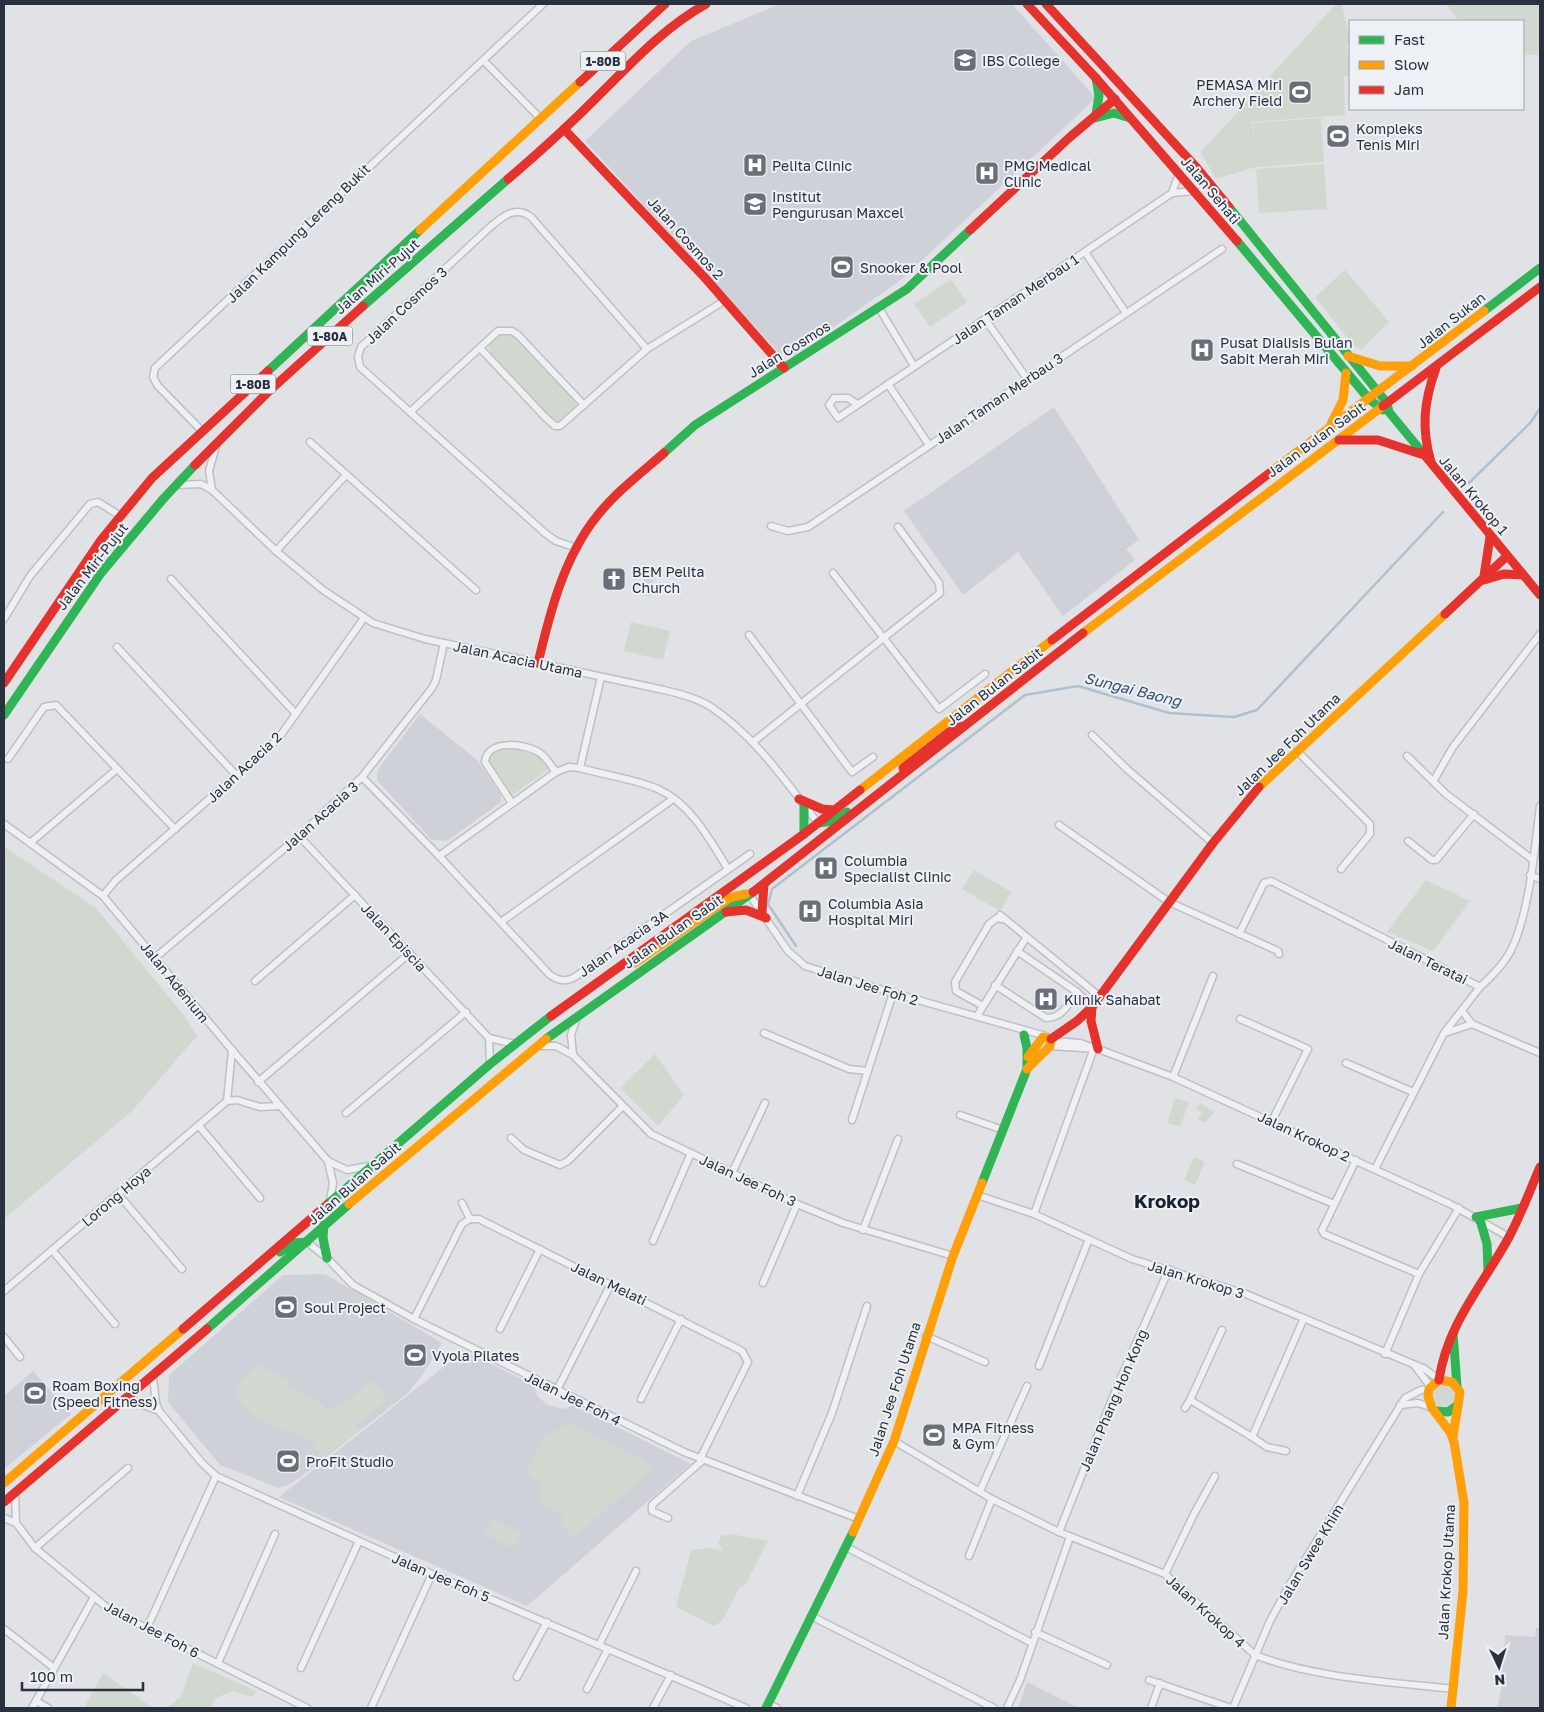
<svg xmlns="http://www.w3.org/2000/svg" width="1544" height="1712" viewBox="0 0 1544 1712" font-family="'Golos Text',sans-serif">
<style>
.built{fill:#ced2d8}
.green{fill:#d1d8d0}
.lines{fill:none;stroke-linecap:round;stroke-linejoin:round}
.stream{stroke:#afc0cf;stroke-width:2.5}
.street-casing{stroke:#bec0c3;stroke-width:9}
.street{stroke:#eff0f1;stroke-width:6}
.fast{stroke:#30b455;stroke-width:9}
.slow{stroke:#ff9f0a;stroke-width:9}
.jam{stroke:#e5322d;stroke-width:9}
.labels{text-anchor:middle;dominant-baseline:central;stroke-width:4;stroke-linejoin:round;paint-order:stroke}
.shield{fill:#edf0f4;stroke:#636a74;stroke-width:1}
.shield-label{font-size:12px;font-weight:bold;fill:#28313d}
.poi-label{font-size:14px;fill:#28313d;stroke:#edf0f4;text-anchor:start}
.street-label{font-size:14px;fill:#28313d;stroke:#edf0f4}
.water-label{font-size:15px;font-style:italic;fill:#34526f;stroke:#edf0f4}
.district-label{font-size:19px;font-weight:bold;fill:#1a222d;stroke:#edf0f4}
</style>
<rect width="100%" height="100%" fill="#e0e2e5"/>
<!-- built -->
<g class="built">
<path d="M780,4H1012L1096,98L902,279L793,356L780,354L585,141L691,41Z"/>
<path d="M1054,407L1139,540L1126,549L1135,560L1063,616L1018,552L963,595L904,511Z"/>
<path d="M420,714L477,760L501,795V802L447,841L432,840L377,780V771Z"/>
<path d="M325,1274L442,1343L423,1374L408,1393L302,1476L288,1485L279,1488L220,1465L168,1402L169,1375L283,1275Z"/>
<path d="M464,1351L534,1385L537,1396L548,1405L564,1409L573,1405L691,1464L527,1606L279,1497Z"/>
<path d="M33,1371L71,1414L4,1469V1396Z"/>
<path d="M1536,1628H1540V1708H1497L1501,1691L1505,1635L1535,1637Z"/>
<path d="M1027,1682L1079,1708H1018Z"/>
</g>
<!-- green -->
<g class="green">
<path d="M1336,4H1342L1350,43L1347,44L1350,76H1344L1345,115L1252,122L1255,155L1253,123L1321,118L1324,162L1256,167L1216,179L1201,152Z"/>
<path d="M1446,4H1540V55H1523V21H1459Z"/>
<path d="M1324,164L1327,209L1259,213L1256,169Z"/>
<path d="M1345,270L1389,322L1362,349L1355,347L1315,297Z"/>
<path d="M951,279L967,302L930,327L914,304Z"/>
<path d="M510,332L517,337L575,400C578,412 569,416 561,423L552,421L547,417L490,352L488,345C495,337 499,333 510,332Z"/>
<path d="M645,572L656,575L650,597L639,594Z"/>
<path d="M631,622L670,631L663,660L624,651Z"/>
<path d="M510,747L538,756L548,770L511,796L488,765V759L500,749Z"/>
<path d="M4,847L96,908L185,1017L197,1036L132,1111L4,1219Z"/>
<path d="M974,870L1011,892L1000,911L962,889Z"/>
<path d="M1426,880L1470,901L1433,951L1387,932Z"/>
<path d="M655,1054L684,1095L658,1126L620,1088Z"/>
<path d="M1175,1098L1189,1102L1180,1127L1167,1123Z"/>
<path d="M1200,1103L1214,1112L1205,1123L1198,1119L1202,1112L1196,1109Z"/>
<path d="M1194,1157L1205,1162L1195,1185L1184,1180Z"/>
<path d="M259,1364L290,1382L288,1387L322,1404L327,1410L337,1404L360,1430L312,1466L319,1451L311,1447L316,1443L254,1417L235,1395L240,1390L237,1384Z"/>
<path d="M372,1380L388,1400L357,1425L341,1406Z"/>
<circle cx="1444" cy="1396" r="12"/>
<path d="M568,1423L646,1461L652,1470L573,1539L560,1523L563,1515L540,1504V1483L525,1473L542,1438Z"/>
<path d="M492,1519L521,1533L513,1548L484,1534Z"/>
<path d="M731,1534L768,1541L745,1585L740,1587L722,1621L714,1626L676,1607L691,1550L708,1548L723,1551L718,1542L721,1536Z"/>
<path d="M193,1663L256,1691L252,1697L232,1691L214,1699L211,1708H167L181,1696Z"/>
<path d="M103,1673L153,1708H84Z"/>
</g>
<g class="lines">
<!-- stream -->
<g class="stream">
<path d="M1469,483L1531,422L1540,408"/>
<path d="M796,946L768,904L772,889L1025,695L1078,686L1169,713L1234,717L1257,710L1443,512"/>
</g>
<!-- street casing -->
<g class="street-casing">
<g id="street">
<path d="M484,61L540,118"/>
<path d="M1172,193L1179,173"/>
<path d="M1085,252L1126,313"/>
<path d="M879,308L914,366"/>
<path d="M985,319L1028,380"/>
<path d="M480,348L545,417L555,426H560L647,349L724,301"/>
<path d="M888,384L929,445"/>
<path d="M857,404L848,398H834L829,405L838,418L1172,193L1195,191"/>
<path d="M410,412L498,331H512L518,335L584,405"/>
<path d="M202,431L158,386L153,377L155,368L543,4"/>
<path d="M310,442L476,590"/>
<path d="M177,485L201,484L212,490L276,551L323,590L373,623L425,639L664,690C680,694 697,698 711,707C755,736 786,782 818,823"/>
<path d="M212,490L209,471L216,446"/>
<path d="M771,526L788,531L808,527L1222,249"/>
<path d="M577,548L556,541L546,534L360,367L358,357L361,347L489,228C502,217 515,205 531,217L647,349"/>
<path d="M276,551L346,475"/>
<path d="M833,573L939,709L985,674"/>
<path d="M171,579L296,714"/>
<path d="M4,619L30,576L90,504L98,502L119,515"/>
<path d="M749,635L852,772L873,757"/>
<path d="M117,647L237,776"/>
<path d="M1092,735L1128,770L1213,843"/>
<path d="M753,742L940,593L939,583L898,527"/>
<path d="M1297,751L1370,824V834L1341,869"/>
<path d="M1407,756L1446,794L1533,860"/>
<path d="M8,759L44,707L56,705L175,829"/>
<path d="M580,768L601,677"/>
<path d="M362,777L439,856L556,772L569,767L580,768C604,775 635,779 658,789C691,804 710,840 728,869"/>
<path d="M1434,780L1453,747L1540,634"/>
<path d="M512,803L485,762C487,738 527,744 540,753C547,758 551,766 556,772"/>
<path d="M4,824L103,896L232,1050L328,1161L347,1170L369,1166"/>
<path d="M1059,825L1169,902L1278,951L1279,954"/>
<path d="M299,836L489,1038L515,1044"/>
<path d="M1408,841L1432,860H1436L1474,814"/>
<path d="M30,843L117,769"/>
<path d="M439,856L550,975C559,981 566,982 575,977L750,854"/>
<path d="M1530,875L1540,879"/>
<path d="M749,894L788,951L805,966L893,993L1046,1036"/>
<path d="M103,896L115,881L278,739L364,618"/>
<path d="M1000,915L1099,996"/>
<path d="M501,922L673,799"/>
<path d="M1239,934L1264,883L1271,881L1480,987L1444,1033L1375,1169"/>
<path d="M1017,951L1077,992L1092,1007"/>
<path d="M156,957L299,836L362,777L432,688L436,680L444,643"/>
<path d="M255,981L355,895"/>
<path d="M995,985L1046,1018C1063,1018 1068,1004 1077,992"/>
<path d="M1480,987C1491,977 1503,965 1510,952C1529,916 1535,848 1540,806"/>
<path d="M983,1006L956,991L955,982L989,924L997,918L1002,919"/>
<path d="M1462,1011L1472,1024L1540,1053"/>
<path d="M977,1016L1026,938"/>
<path d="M1240,1019L1308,1049L1272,1121"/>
<path d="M764,1033L849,1069L868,1071"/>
<path d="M1445,1033L1472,1024"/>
<path d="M489,1038L490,1064"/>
<path d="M1052,1041L1080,1043L1094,1048"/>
<path d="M540,1046H556L573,1055L651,1134L797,1204L843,1223L953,1256"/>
<path d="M1050,1046L1098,1049L1173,1077L1450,1204L1509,1237"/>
<path d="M573,1055L571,1035L576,1020"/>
<path d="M1346,1063L1413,1092"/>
<path d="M1173,1077L1213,976"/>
<path d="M258,1082L410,953"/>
<path d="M227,1101L232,1050"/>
<path d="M346,1113L466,1012"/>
<path d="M960,1115L1003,1130"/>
<path d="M852,1120L893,993"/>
<path d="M199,1126L260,1198"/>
<path d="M511,1138L524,1150L560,1165L568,1161L622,1107"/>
<path d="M1356,1160L1322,1230L1324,1234L1419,1274"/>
<path d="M328,1161L333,1183L330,1201"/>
<path d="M1237,1164L1334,1204"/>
<path d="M732,1173L765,1103"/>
<path d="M118,1194L182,1269"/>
<path d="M977,1195L1034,1214L1132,1259L1246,1294L1425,1369L1439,1380"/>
<path d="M462,1203L470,1219"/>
<path d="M1034,1214L1094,1048"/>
<path d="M863,1230L898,1139"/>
<path d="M653,1241L691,1153"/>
<path d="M307,1242L327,1258L353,1285L414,1319L684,1452L859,1519"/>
<path d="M52,1250L115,1324"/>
<path d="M763,1283L797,1204"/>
<path d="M4,1291L227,1101L237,1100L260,1107L280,1106"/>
<path d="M414,1319L462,1224L470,1219H479L742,1351L748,1362L700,1459"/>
<path d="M500,1329L540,1249"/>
<path d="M1222,1330L1190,1400L1252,1437L1304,1318"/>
<path d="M926,1336L985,1362"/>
<path d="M4,1337L20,1357"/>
<path d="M1385,1354L1419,1274L1459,1208"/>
<path d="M1039,1366L1089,1239"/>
<path d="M1415,1366L1430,1386"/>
<path d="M153,1377L156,1403L159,1411L202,1463L216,1476L432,1574L746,1708"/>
<path d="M557,1390L611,1284"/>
<path d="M128,1399L159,1411"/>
<path d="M641,1399L681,1319"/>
<path d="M1400,1405L1418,1403L1430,1407"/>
<path d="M1185,1408L1190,1400"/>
<path d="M1252,1437L1267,1447L1286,1451"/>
<path d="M894,1441L992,1499L1059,1532L1165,1574L1255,1655C1314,1678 1390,1682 1453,1689"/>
<path d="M980,1491L1027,1386"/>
<path d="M15,1492L16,1523L35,1548L110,1610L307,1708"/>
<path d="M797,1496L832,1413L867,1306"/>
<path d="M4,1518L16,1523"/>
<path d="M668,1518L652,1511V1505L703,1460"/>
<path d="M1059,1532L1119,1382L1169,1269"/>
<path d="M846,1547L1032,1643"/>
<path d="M35,1548L128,1468"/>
<path d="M969,1556L992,1499"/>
<path d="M1165,1574L1194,1514L1215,1476"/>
<path d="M811,1616L994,1708"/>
<path d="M147,1628L216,1476"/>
<path d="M4,1629L54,1668"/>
<path d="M1035,1632L1107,1665"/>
<path d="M599,1645L636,1571"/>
<path d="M218,1663L275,1534"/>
<path d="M301,1668L359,1541"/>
<path d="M517,1677L547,1622"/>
<path d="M1149,1680L1231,1708"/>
<path d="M587,1689L608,1649"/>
<path d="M36,1701L48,1708"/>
<path d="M768,1703L777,1708"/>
<path d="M32,1708L94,1597"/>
<path d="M371,1708L432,1574"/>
<path d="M653,1708L671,1675"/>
<path d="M1007,1708L1020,1680L1070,1537"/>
<path d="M1151,1708L1160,1683"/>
<path d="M1233,1708L1270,1621L1290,1584L1405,1398L1421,1390L1429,1389"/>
</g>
</g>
<!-- street -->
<use href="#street" class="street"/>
<!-- fast -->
<g class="fast">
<path d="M1096,78L1099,96L1096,114"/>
<path d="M1095,118L1114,113L1130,118"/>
<path d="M1229,207L1387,403L1389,412L1422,452"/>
<path d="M1237,241L1369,399L1383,410"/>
<path d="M363,306L508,179"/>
<path d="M1484,311L1540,268"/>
<path d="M268,371L420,230"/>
<path d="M664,453L695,425L907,289L970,230"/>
<path d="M4,715L101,573L164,498L195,465"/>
<path d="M804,805V834"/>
<path d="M818,823L834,821L847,812"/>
<path d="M546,1039L753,892"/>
<path d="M982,1183L1027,1069V1048L1024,1035"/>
<path d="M328,1204L490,1064L551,1016"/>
<path d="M1476,1217L1522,1208"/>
<path d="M1480,1220L1487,1244L1488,1270"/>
<path d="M324,1225L323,1238L327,1258"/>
<path d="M280,1252L294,1243L307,1242"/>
<path d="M207,1329L349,1204"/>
<path d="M1453,1333L1457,1386"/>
<path d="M1435,1411L1448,1412L1458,1405"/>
<path d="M766,1708L853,1532"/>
</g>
<!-- slow -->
<g class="slow">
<path d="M420,230L580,82"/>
<path d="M1348,356L1380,366H1412"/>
<path d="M1331,424L1343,400L1346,373"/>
<path d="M1272,471L1484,311"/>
<path d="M1083,633L1383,406"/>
<path d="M1259,787L1445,614"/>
<path d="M860,790L1052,640"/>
<path d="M635,963L729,898L746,894"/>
<path d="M1027,1069L1050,1046L1051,1039L1043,1037L1028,1057"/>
<path d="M349,1204L546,1039"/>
<path d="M4,1483L183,1329"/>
<path d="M853,1532L894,1441L953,1256L982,1183"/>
<path d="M1451,1708L1463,1591L1464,1503L1454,1442L1450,1432L1432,1408L1428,1396L1429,1389L1439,1380L1452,1382L1460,1392L1453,1437"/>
</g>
<!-- jam -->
<g class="jam">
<path d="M1027,4L1095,77L1237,241"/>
<path d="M1046,4L1197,168L1229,207"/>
<path d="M580,82L665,4"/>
<path d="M564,129L706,279L784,368"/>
<path d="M508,179C536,155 564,130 590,104C626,69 661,29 706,4"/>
<path d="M970,230L1070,137L1115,99"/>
<path d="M1383,406L1540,287"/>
<path d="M1339,440H1378L1421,454"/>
<path d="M1422,452L1540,595"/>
<path d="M1431,462C1421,428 1424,401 1436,368"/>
<path d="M195,465L267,393L363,306"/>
<path d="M1484,576L1490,537"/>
<path d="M1484,580L1504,574L1523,575"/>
<path d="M1445,614L1507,556"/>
<path d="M1052,640L1272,471"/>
<path d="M538,663C550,612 564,557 597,516C616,492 641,473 664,453"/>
<path d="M4,683L101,540L152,478L268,371"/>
<path d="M903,768L949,732L961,726"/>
<path d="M799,799L822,809L834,810"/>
<path d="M753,892L1083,633"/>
<path d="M726,912L746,910L766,918"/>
<path d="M762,912L764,884"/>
<path d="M1092,1007L1091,1021L1098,1049"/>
<path d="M551,1016L804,834L860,790"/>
<path d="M1051,1039L1077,1021L1092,1007L1213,843L1259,787"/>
<path d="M183,1329L328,1204"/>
<path d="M1439,1380C1447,1324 1483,1285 1509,1237C1521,1215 1530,1190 1540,1167"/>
<path d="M4,1502L207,1329"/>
</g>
</g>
<!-- icons -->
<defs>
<g id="university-square" transform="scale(1.25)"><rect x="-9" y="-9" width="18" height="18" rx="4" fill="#686f78" stroke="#edf0f4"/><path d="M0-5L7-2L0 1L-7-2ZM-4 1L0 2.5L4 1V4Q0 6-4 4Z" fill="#fff"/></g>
<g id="stadium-square" transform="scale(1.25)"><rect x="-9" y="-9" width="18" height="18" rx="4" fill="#686f78" stroke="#edf0f4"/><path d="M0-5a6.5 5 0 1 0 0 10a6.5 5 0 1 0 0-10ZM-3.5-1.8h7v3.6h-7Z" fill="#fff"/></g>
<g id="hospital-square" transform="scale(1.25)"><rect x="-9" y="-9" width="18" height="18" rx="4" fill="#686f78" stroke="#edf0f4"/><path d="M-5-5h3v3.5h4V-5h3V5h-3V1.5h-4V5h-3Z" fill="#fff"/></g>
<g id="church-square" transform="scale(1.25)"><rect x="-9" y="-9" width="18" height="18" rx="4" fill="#686f78" stroke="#edf0f4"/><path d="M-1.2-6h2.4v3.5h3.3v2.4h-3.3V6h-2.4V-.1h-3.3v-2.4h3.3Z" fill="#fff"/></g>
</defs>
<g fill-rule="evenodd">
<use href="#university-square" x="965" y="60"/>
<use href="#stadium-square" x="1300" y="92"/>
<use href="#stadium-square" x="1338" y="136"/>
<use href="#hospital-square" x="755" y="165"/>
<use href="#hospital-square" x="987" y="173"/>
<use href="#university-square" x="755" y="204"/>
<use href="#stadium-square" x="842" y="267"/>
<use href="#hospital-square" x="1202" y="350"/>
<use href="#church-square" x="614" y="579"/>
<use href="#hospital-square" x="826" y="868"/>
<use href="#hospital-square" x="810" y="911"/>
<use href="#hospital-square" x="1046" y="999"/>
<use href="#stadium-square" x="286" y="1307"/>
<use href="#stadium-square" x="415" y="1355"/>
<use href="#stadium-square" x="35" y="1393"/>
<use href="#stadium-square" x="934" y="1435"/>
<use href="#stadium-square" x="288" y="1461"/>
</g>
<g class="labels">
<!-- shield labels -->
<g class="shield">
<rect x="580.5" y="51.5" width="45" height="19" rx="4"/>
<rect x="307.5" y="326.5" width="45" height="19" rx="4"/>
<rect x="230.5" y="374.5" width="45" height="19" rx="4"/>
</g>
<g class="shield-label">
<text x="603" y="61">1-80B</text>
<text x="330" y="336">1-80A</text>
<text x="253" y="384">1-80B</text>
</g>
<!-- poi labels -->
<g class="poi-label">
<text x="982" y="60">IBS College</text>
<text x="1282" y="84" text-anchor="end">PEMASA Miri<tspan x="1282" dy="16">Archery Field</tspan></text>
<text x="1356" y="128">Kompleks<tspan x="1356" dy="16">Tenis Miri</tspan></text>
<text x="772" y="165">Pelita Clinic</text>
<text x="1004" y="165">PMG Medical<tspan x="1004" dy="16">Clinic</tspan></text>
<text x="772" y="196">Institut<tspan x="772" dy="16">Pengurusan Maxcel</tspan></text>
<text x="860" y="267">Snooker &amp; Pool</text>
<text x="1220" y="342">Pusat Dialisis Bulan<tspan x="1220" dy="16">Sabit Merah Miri</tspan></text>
<text x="632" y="571">BEM Pelita<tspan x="632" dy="16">Church</tspan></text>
<text x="844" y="860">Columbia<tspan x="844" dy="16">Specialist Clinic</tspan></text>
<text x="828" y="903">Columbia Asia<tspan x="828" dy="16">Hospital Miri</tspan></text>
<text x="1064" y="999">Klinik Sahabat</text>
<text x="304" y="1307">Soul Project</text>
<text x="432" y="1355">Vyola Pilates</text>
<text x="52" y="1385">Roam Boxing<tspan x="52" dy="16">(Speed Fitness)</tspan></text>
<text x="952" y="1427">MPA Fitness<tspan x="952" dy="16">&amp; Gym</tspan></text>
<text x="306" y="1461">ProFit Studio</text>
</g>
<!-- street labels -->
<g class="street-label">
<text transform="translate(1211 190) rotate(50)">Jalan Sehati</text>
<text transform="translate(298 233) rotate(-44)">Jalan Kampung Lereng Bukit</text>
<text transform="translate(686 238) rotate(48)">Jalan Cosmos 2</text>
<text transform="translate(377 276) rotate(-41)">Jalan Miri-Pujut</text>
<text transform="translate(1015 299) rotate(-34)">Jalan Taman Merbau 1</text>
<text transform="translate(406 305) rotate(-43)">Jalan Cosmos 3</text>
<text transform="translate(1451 320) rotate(-38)">Jalan Sukan</text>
<text transform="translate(789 349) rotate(-32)">Jalan Cosmos</text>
<text transform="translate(999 398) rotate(-34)">Jalan Taman Merbau 3</text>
<text transform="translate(1316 439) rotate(-36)">Jalan Bulan Sabit</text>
<text transform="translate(1474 495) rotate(50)">Jalan Krokop 1</text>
<text transform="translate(92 566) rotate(-52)">Jalan Miri-Pujut</text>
<text transform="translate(518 659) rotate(12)">Jalan Acacia Utama</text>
<text transform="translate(994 686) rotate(-38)">Jalan Bulan Sabit</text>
<text transform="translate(1287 744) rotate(-44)">Jalan Jee Foh Utama</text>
<text transform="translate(244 767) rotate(-43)">Jalan Acacia 2</text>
<text transform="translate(320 816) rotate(-42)">Jalan Acacia 3</text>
<text transform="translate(673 931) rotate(-35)">Jalan Bulan Sabit</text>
<text transform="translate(394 937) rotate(47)">Jalan Episcia</text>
<text transform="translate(623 943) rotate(-35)">Jalan Acacia 3A</text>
<text transform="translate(1428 961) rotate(26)">Jalan Teratai</text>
<text transform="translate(175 982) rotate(51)">Jalan Adenium</text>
<text transform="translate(868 985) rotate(17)">Jalan Jee Foh 2</text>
<text transform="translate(1304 1136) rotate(25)">Jalan Krokop 2</text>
<text transform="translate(748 1180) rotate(25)">Jalan Jee Foh 3</text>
<text transform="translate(354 1183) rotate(-41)">Jalan Bulan Sabit</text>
<text transform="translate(116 1196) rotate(-40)">Lorong Hoya</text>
<text transform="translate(1196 1279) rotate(17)">Jalan Krokop 3</text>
<text transform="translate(609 1283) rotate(26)">Jalan Melati</text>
<text transform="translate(894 1389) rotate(-72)">Jalan Jee Foh Utama</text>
<text transform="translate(573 1398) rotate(26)">Jalan Jee Foh 4</text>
<text transform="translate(1113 1400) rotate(-67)">Jalan Phang Hon Kong</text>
<text transform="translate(1310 1554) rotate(-59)">Jalan Swee Khim</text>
<text transform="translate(1446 1572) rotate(-87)">Jalan Krokop Utama</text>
<text transform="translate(441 1577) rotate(23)">Jalan Jee Foh 5</text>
<text transform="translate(1206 1611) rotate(42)">Jalan Krokop 4</text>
<text transform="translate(152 1629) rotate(28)">Jalan Jee Foh 6</text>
</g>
<!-- water labels -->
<g class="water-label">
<text transform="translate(1133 689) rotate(14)">Sungai Baong</text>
</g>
<!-- district labels -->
<g class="district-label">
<text x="1167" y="1200">Krokop</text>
</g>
</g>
<!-- border -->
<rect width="1544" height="1712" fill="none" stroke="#28313d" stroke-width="10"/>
<!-- legend -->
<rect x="1349" y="20" width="175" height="90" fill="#edf0f4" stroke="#9ea4ab"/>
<rect x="1359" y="36" width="25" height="8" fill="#30b455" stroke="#9ea4ab"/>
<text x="1394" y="45" font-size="15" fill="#28313d">Fast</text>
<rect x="1359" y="61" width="25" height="8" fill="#ff9f0a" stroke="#9ea4ab"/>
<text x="1394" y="70" font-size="15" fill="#28313d">Slow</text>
<rect x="1359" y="86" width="25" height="8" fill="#e5322d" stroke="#9ea4ab"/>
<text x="1394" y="95" font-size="15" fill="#28313d">Jam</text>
<!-- north arrow -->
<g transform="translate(1499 1667) rotate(176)" stroke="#edf0f4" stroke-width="4" paint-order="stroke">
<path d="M0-4L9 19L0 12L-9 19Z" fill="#28313d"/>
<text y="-8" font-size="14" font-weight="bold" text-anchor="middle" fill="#28313d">N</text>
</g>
<!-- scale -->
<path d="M22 1682v8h121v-8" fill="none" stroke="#28313d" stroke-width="2.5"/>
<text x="30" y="1682" font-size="15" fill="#28313d" stroke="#edf0f4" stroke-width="4" paint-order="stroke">100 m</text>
</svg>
